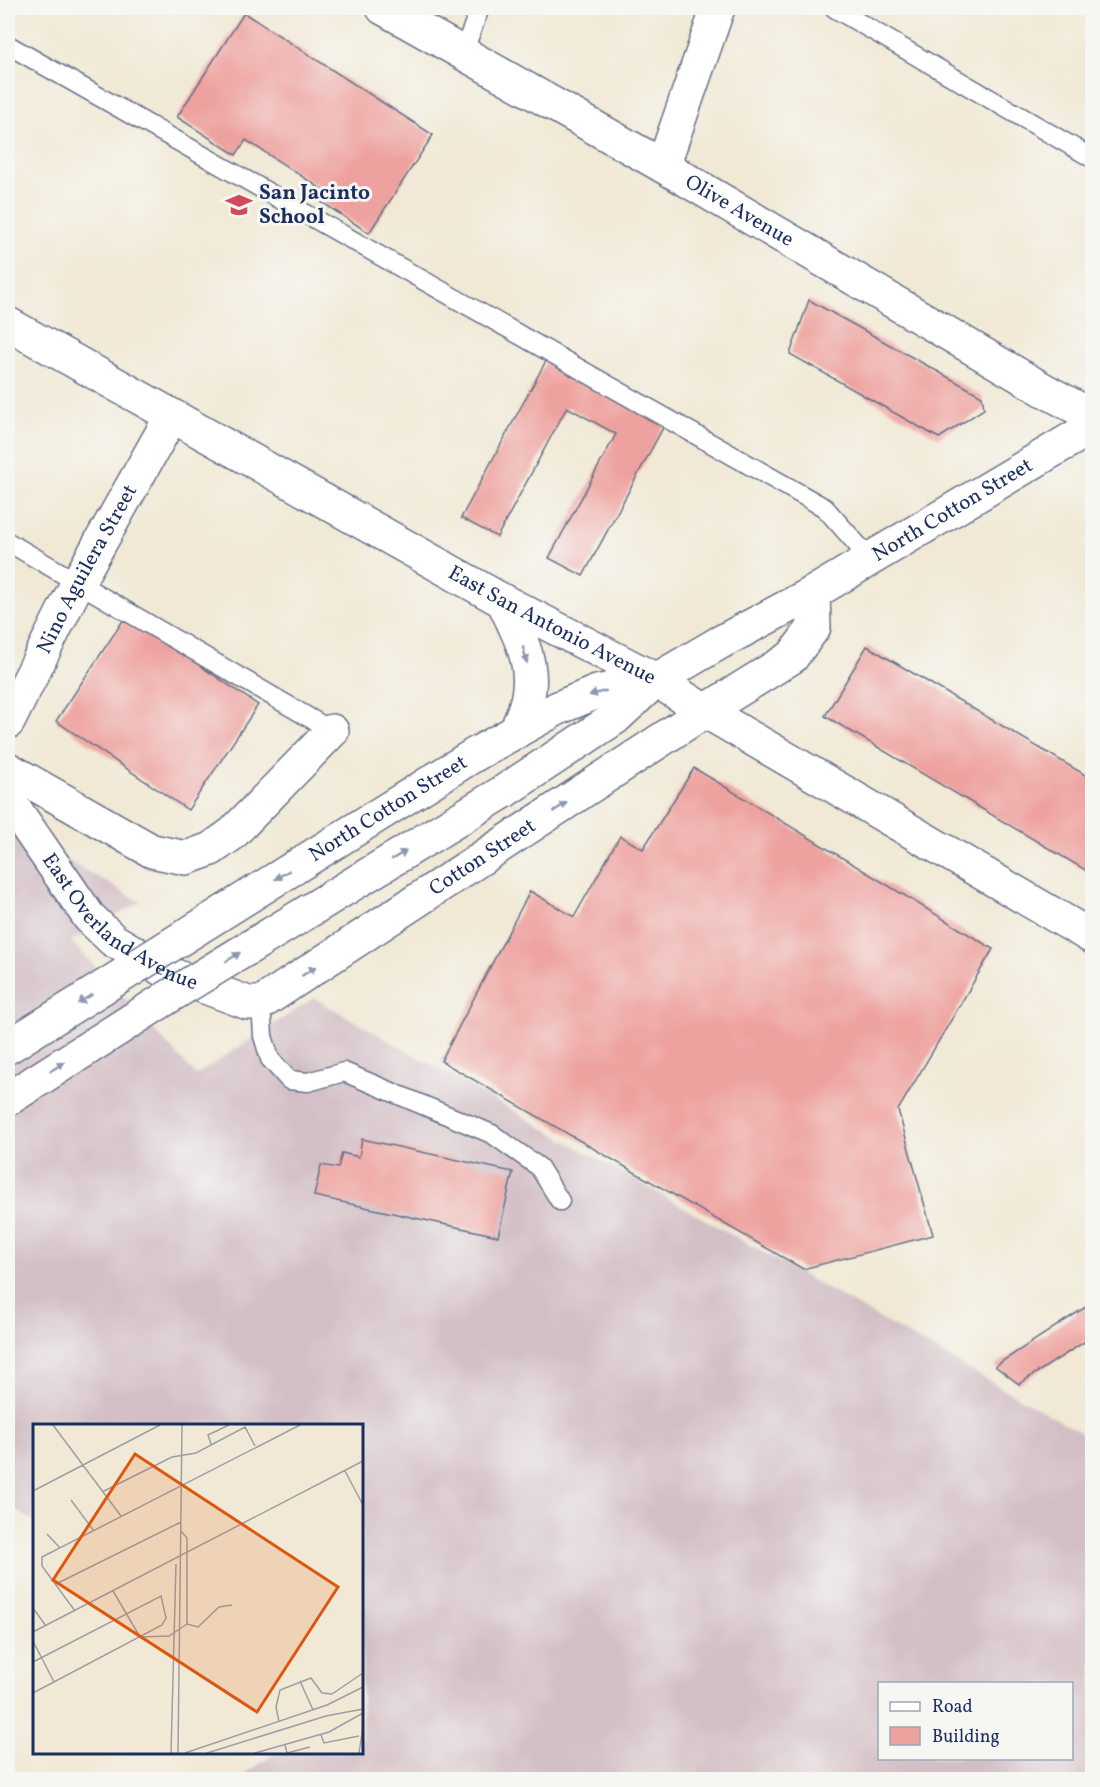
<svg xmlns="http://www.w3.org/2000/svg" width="1100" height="1787" viewBox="0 0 1100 1787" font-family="Vollkorn,serif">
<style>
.industrial{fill:#d2bec5;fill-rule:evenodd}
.building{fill:#eea29f}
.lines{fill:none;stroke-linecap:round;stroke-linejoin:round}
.service-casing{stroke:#667088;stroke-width:21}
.minor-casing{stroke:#667088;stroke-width:36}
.secondary-casing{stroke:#667088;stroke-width:36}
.service{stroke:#fff;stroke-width:18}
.minor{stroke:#fff;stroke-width:33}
.secondary{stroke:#fff;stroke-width:33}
.secondary-bridge-casing{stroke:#667088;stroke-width:36;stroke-linecap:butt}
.secondary-bridge{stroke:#fff;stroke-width:33}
.oneway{fill:#8d97ae}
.labels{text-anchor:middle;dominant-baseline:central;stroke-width:6;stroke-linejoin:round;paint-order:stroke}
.poi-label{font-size:21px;font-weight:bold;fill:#1b2f5e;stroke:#f6f6f2;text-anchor:start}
.street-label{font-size:21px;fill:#1b2f5e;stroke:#f6f6f2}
.inset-road{fill:none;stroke:#9b9fa5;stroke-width:1.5}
.view{fill:#de5710;fill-opacity:0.15;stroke:#de5710;stroke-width:3}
.inset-edge{fill:none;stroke:#1b2f5e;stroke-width:3}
</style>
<rect width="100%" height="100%" fill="#f6f6f2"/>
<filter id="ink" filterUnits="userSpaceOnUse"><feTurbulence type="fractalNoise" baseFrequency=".0167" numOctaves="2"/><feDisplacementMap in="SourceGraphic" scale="12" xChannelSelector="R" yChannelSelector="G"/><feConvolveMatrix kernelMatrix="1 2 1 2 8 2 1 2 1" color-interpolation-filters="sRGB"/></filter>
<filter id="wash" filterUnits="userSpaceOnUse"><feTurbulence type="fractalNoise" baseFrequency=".008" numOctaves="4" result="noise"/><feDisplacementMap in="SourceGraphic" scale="24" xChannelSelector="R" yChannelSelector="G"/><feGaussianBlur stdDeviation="1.35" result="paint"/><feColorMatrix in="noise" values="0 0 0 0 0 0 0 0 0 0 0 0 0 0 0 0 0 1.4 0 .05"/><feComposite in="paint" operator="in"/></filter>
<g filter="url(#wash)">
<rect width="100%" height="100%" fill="#f1e9d5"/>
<!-- industrial -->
<path class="industrial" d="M8,826L141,902L71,941L196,1075L314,998L1092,1439V1779H254L245,1774L276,1753L362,1752V1426H34V1521L8,1506ZM880,1684H1072V1758H880Z"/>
<g id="blocks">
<!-- building -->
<g class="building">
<path d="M244,13L433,135L369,233L320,201L326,192L246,140L236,155L177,117Z"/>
<path d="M809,300L982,396L984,409L939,438L790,354Z"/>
<path d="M547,359L665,424L583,576L549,558L616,434L567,407L497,537L461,518Z"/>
<path d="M126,616L258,705L188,810L56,721Z"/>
<path d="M867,646L1092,779V874L825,716Z"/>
<path d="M694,768L993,949L898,1110L933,1235L803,1269L441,1061L530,891L574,917L620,836L643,849Z"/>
<path d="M362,1139L513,1172L498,1236L314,1196L321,1165L338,1168L342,1153L359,1157Z"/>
<path d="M1092,1303V1337L1019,1384L995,1366Z"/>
</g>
</g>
</g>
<g filter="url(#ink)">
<use href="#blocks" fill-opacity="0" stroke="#667088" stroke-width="1.5"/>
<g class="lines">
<!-- service casing -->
<g class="service-casing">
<g id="service">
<path d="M834,8L1092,158"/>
<path d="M8,45L825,508L870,559"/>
<path d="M463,53L480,8"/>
<path d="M8,542L332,731"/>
<path d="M261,1003L263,1036L270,1059L289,1080L308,1082L344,1072L492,1134L539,1167L560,1201"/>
</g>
</g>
<!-- minor casing -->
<g class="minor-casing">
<g id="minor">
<path id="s1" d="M383,8L663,166L1044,390L1092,416"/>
<path d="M663,166L718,8"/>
<path id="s2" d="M8,324L503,601L656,680L705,711L1092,937"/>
<path id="s3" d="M8,722L78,582L171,417"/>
<path d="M8,769L152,851L186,858L211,849L232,834L332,731"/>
<path id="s4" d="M8,799L89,917L113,940L170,974L248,1003H261L705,711L792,657L814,627L813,593"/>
</g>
</g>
<!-- secondary casing -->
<g class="secondary-casing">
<g id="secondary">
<path d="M503,601C517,631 535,661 528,696C526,708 520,720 516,732"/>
<path d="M474,755L558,708L597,692L656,680"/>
<path id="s5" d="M503,792L615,718L656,680L719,643L813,593L1092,427"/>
<path d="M8,1047L134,968"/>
<path d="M8,1099L165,999"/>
</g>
</g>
<!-- service -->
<use href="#service" class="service"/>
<!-- minor -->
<use href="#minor" class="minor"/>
<!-- secondary -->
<use href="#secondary" class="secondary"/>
<!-- secondary-bridge casing -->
<g class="secondary-bridge-casing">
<g id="secondary-bridge">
<path id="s6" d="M134,968L474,755"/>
<path d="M165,999L503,792"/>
</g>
</g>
<!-- secondary-bridge -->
<use href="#secondary-bridge" class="secondary-bridge"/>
</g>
<!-- one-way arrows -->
<defs><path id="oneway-solid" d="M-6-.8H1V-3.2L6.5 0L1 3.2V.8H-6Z" transform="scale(1.5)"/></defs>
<g class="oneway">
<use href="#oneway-solid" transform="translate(525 655) rotate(76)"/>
<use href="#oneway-solid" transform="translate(598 693) rotate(164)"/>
<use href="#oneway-solid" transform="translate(560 807) rotate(-33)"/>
<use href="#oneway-solid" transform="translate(399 855) rotate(-32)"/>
<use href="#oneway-solid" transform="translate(282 875) rotate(148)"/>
<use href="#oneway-solid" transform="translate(233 957) rotate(-32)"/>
<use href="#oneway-solid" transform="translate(309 971) rotate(-33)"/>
<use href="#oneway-solid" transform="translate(85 999) rotate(148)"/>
<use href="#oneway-solid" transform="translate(57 1067) rotate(-32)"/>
</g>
</g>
<!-- icons -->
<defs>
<g id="school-bare" transform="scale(2.07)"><path d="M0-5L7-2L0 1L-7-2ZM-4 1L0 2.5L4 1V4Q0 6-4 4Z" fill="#d1495b" stroke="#f6f6f2" stroke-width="2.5" paint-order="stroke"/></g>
</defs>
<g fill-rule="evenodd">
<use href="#school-bare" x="239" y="205"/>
</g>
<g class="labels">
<!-- poi labels -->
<g class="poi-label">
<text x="259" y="193">San Jacinto<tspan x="259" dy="24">School</tspan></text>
</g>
<!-- street labels -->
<g class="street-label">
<text stroke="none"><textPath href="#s1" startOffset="410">Olive Avenue</textPath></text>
<text stroke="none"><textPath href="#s5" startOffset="532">North Cotton Street</textPath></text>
<text stroke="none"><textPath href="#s3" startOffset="172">Nino Aguilera Street</textPath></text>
<text stroke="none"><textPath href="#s2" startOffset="622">East San Antonio Avenue</textPath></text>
<text stroke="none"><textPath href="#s6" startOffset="300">North Cotton Street</textPath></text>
<text stroke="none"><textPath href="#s4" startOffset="604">Cotton Street</textPath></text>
<text stroke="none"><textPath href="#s4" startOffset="170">East Overland Avenue</textPath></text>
</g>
</g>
<!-- overview -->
<g transform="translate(33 1424)">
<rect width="330" height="330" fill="#f1e9d5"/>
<path class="inset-road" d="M20,1L88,92M178,20L175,11L196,1M312,47L330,81M0,67L127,1M69,68L139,33L163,29L212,3L222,22M38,76L61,107M148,107L154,114V200M14,110L27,124M23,160L148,98M80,167L107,213L136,212L154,200M0,184L13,202M42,187L9,142V133L267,1M154,200L165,203L186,183L199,181M0,208L330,37M0,217L21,258M0,238L128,172L133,194L129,201L0,269M267,257L280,286M246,298L243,283L247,266L278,254L289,269L299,270L330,249M288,311L291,319L326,312M252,321L254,329L277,323M138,329L143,140M145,329L149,1M152,329L294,281L330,263M174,329L293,292L330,285M222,329L296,308L330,289M326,329L330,303"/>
<path class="view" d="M102,30L305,163L224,288L20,156Z"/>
<rect width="330" height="330" class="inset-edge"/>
</g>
<!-- margin -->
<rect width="1100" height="1787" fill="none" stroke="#f6f6f2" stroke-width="30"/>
<!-- legend -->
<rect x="878" y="1682" width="195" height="78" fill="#f6f6f2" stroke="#9ea6b7" stroke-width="1.5"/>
<rect x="890" y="1702" width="30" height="9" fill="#ffffff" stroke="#9ea6b7" stroke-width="1.5"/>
<text x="932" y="1712" font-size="18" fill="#1b2f5e">Road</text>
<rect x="890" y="1727" width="30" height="18" fill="#eea29f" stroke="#9ea6b7" stroke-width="1.5"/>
<text x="932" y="1742" font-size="18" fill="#1b2f5e">Building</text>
</svg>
